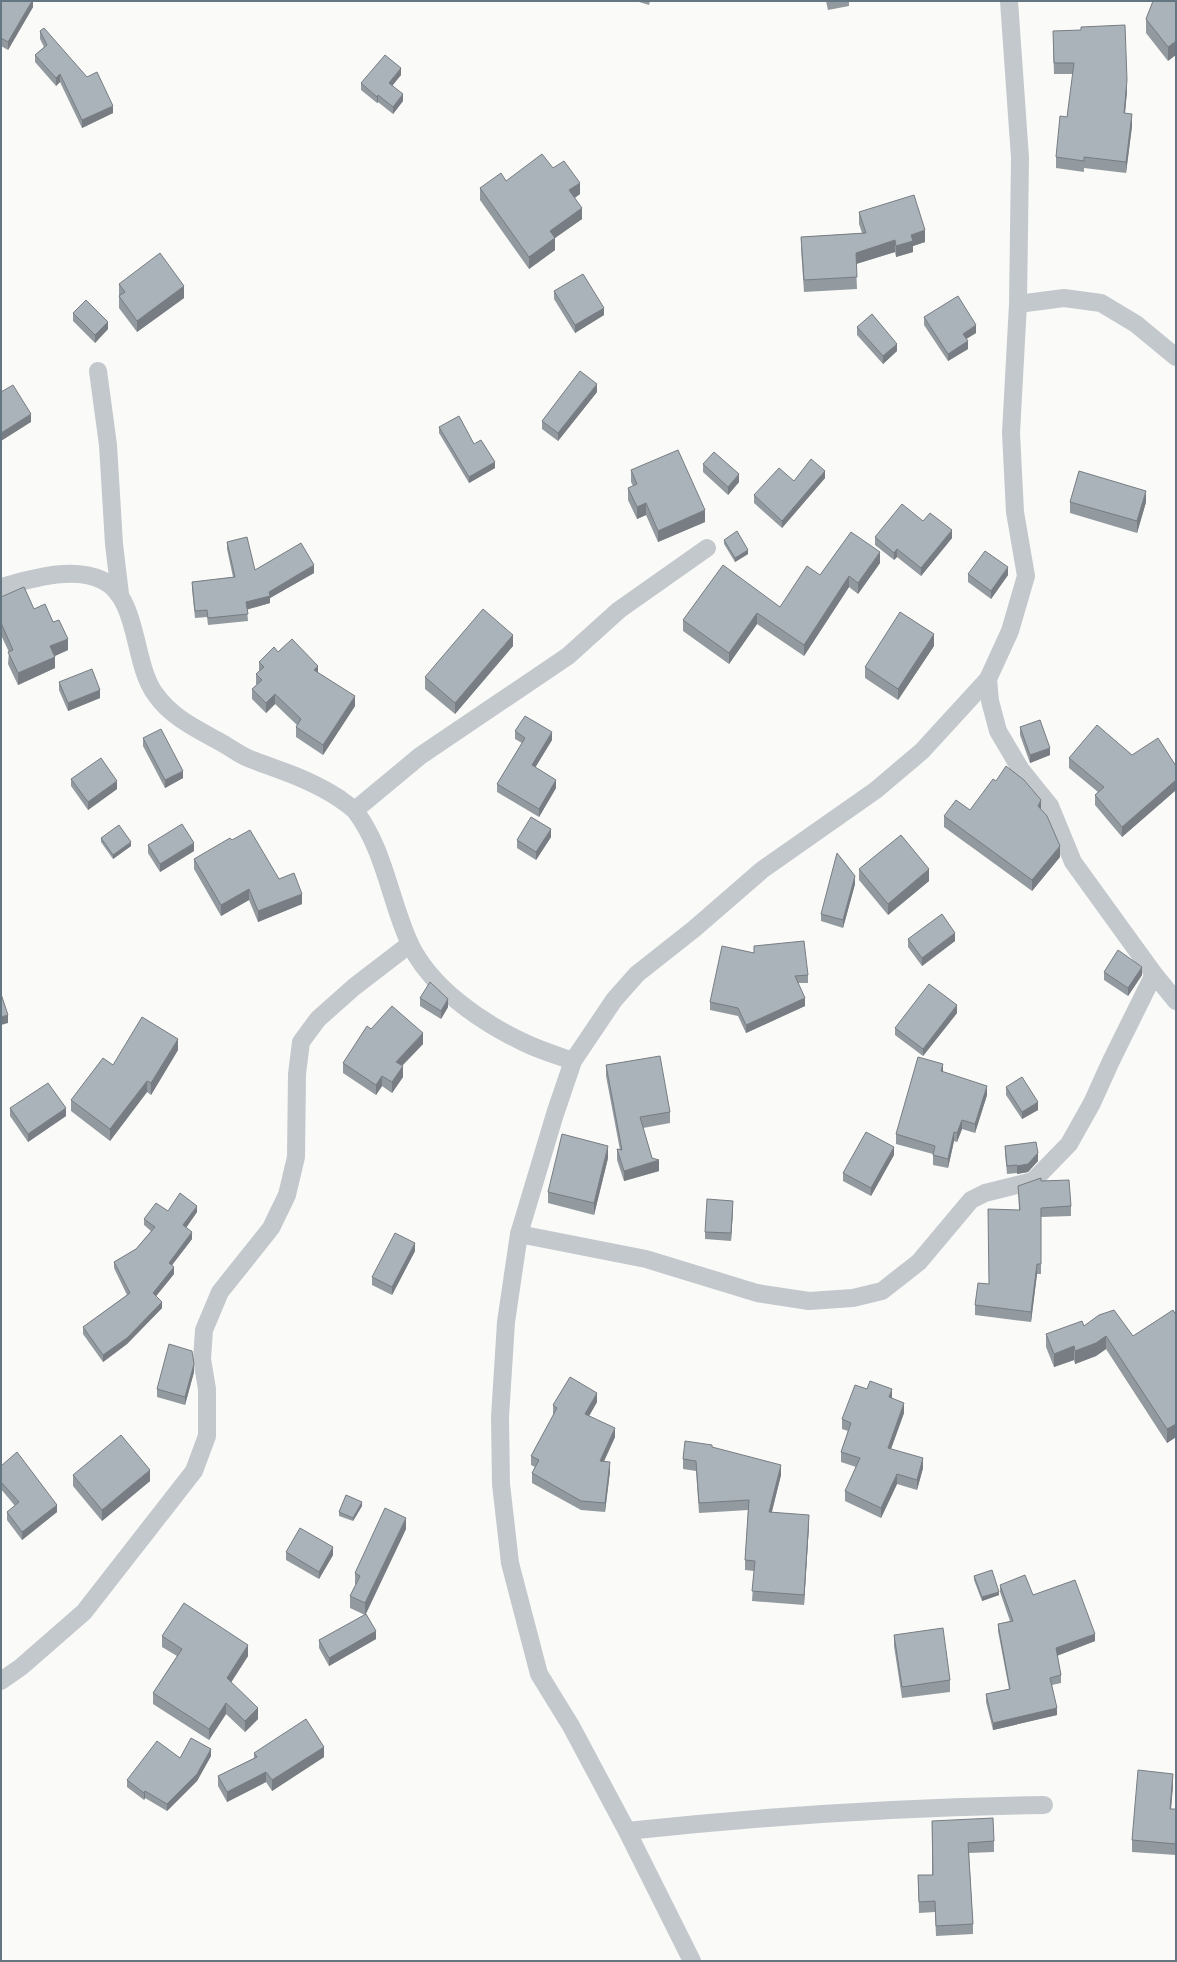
<svg xmlns="http://www.w3.org/2000/svg" width="1177" height="1962" viewBox="0 0 1177 1962" font-family="Roboto,sans-serif">
<style>
.lines{fill:none;stroke-linecap:round;stroke-linejoin:round}
.minor{stroke:#c3c8cc;stroke-width:18}
.wall{fill:#929a9f}
.shaded-wall{fill:#777d82}
.building{fill:#aab3b9;stroke:#777d82}
</style>
<rect width="100%" height="100%" fill="#fafaf8"/>
<g class="lines">
<!-- minor -->
<g class="minor">
<path d="M1018,304L1064,298L1101,303L1136,324L1176,357"/>
<path d="M98,371L108,445L114,544L120,594"/>
<path d="M1,587C32,579 71,566 102,580C140,598 132,664 156,695C172,718 199,730 222,743C231,748 240,755 250,759C282,771 312,780 340,799C345,803 352,807 356,812C385,851 390,901 410,944C431,988 481,1022 523,1042C539,1050 556,1055 573,1061"/>
<path d="M988,679L990,701L998,731L1021,770L1050,806L1073,862L1154,974L1176,1001"/>
<path d="M355,810L420,756L568,656L619,610L707,548"/>
<path d="M519,1234L646,1259L757,1293L809,1301L853,1298L882,1291L919,1262L971,1200L985,1193L1033,1181L1069,1144L1092,1103L1111,1061L1154,974"/>
<path d="M1,1681L21,1667L84,1612L194,1471L207,1436V1389L202,1359L204,1330L220,1292L271,1228L287,1195L296,1157L297,1074L301,1042L318,1019L354,987L410,944"/>
<path d="M627,1831C766,1816 904,1807 1044,1805"/>
<path d="M692,1961L627,1831L571,1726L539,1674L510,1563L501,1484L500,1417L506,1322L519,1234L555,1114L573,1061L614,1000L637,974L694,929L762,870L876,790L922,751L988,679L1010,631L1026,576L1015,512L1011,433L1018,304L1020,158L1009,1"/>
</g>
</g>
<!-- wall -->
<g class="wall">
<path d="M1,1H33V7L8,50L1,46Z"/>
<path d="M636,1H650L649,5Z"/>
<path d="M826,1H849V6L828,10Z"/>
<path d="M1150,1H1176L1168,61L1146,33V19L1153,2Z"/>
<path d="M40,31L113,113L82,128L60,82L56,86L35,62V55L44,47L40,39Z"/>
<path d="M1053,42L1127,91L1125,113L1132,126L1126,173L1084,168V172L1056,168V157L1067,117L1073,74H1054Z"/>
<path d="M401,75L392,85L403,101L393,114L378,102L377,103L361,90V83Z"/>
<path d="M553,168L580,194L575,198L582,219L555,238V250L529,269L480,200V188L506,181Z"/>
<path d="M859,212L925,242L913,246V252L896,257L895,252L856,264L857,289L804,292L801,248V237L862,233L859,224Z"/>
<path d="M119,284L184,298L137,332L119,308Z"/>
<path d="M554,291L604,315L575,333L554,299Z"/>
<path d="M73,313L108,329L95,343L73,321Z"/>
<path d="M924,317L976,333L966,339L968,349L948,361L924,325Z"/>
<path d="M857,327L897,351L883,364L857,335Z"/>
<path d="M597,392L558,441L542,429V421Z"/>
<path d="M439,427L474,444L495,468L469,483L439,433Z"/>
<path d="M703,464L739,482L728,495L703,472Z"/>
<path d="M631,470L705,522L658,542L646,515L637,519L628,500V488L633,486L631,482Z"/>
<path d="M825,478L782,528L754,503V495L794,481Z"/>
<path d="M1070,502H1146L1137,533L1070,513Z"/>
<path d="M923,521L952,538L921,576L897,557L894,560L875,545V537Z"/>
<path d="M724,540L748,554L735,562L724,544Z"/>
<path d="M227,542L255,570L314,573L270,598V603L247,609L248,621L208,625L207,617L195,618L192,589V582L233,577L227,549Z"/>
<path d="M880,563L858,594L849,587L804,656L757,624L729,664L683,631V620L780,607L820,575Z"/>
<path d="M968,574L1008,575L991,599L968,582Z"/>
<path d="M1,597L34,609L53,622L68,650L55,656V668L18,685L8,664L9,652L1,635Z"/>
<path d="M513,646L455,714L425,689V677Z"/>
<path d="M934,646L898,700L865,678V667Z"/>
<path d="M278,652L318,673L355,706L323,755L296,737V727L297,725L275,704L266,713L252,699V689L257,685L256,684V674L259,671V662Z"/>
<path d="M59,682L100,698L68,711L59,690Z"/>
<path d="M1020,727L1050,755L1030,763L1020,735Z"/>
<path d="M515,731L552,740L535,767L556,788L539,817L497,792V784L522,743L515,739Z"/>
<path d="M143,738L183,778L165,788L143,746Z"/>
<path d="M1132,755L1176,766V790L1122,837L1095,805V795L1098,792L1069,768V758Z"/>
<path d="M71,779L117,789L88,810L71,786Z"/>
<path d="M970,810L1060,857L1032,891L944,827V816Z"/>
<path d="M551,837L536,860L517,848V840Z"/>
<path d="M101,838L131,846L113,859L101,842Z"/>
<path d="M232,840L279,879L302,904L258,922L249,900L221,916L194,869V859Z"/>
<path d="M148,845L194,851L160,872L148,853Z"/>
<path d="M859,869L929,881L888,915L859,880Z"/>
<path d="M855,884L843,928L821,921V914Z"/>
<path d="M908,939L955,941L922,966L908,947Z"/>
<path d="M754,946L808,975V983H798L805,1006L746,1033L738,1016L710,1010V1002L754,952Z"/>
<path d="M1104,972L1142,975L1128,996L1104,980Z"/>
<path d="M420,998L448,1007L441,1019L420,1006Z"/>
<path d="M957,1013L923,1056L895,1035V1028Z"/>
<path d="M371,1029L423,1044L402,1066L403,1077L392,1093L382,1086L376,1095L343,1073V1063Z"/>
<path d="M178,1050L151,1095L147,1092L110,1141L71,1111V1100L113,1065Z"/>
<path d="M606,1065L670,1112V1123L643,1128L652,1158L659,1171L624,1181L617,1160V1149L620,1150L606,1076Z"/>
<path d="M943,1072L987,1095L975,1133L962,1129L957,1142L954,1141L948,1168L933,1165V1154L896,1144V1134Z"/>
<path d="M1006,1087L1038,1110L1022,1119L1006,1095Z"/>
<path d="M10,1108L66,1116L28,1142L10,1116Z"/>
<path d="M1005,1146L1038,1161L1028,1172L1017,1174V1173L1007,1174L1005,1153Z"/>
<path d="M894,1155L871,1196L843,1181V1173Z"/>
<path d="M608,1158L594,1215L548,1203V1192Z"/>
<path d="M1041,1181L1071,1206V1216L1041,1217V1274H1037L1031,1322L975,1315V1305L989,1284L1019,1210L1018,1186Z"/>
<path d="M733,1209L731,1241L705,1239V1232Z"/>
<path d="M168,1211L197,1212L186,1228L192,1239L172,1265L174,1274L156,1296L162,1308L127,1344L103,1362L83,1334V1327L127,1295L114,1268V1262L136,1249L151,1231L144,1225V1219Z"/>
<path d="M415,1251L392,1295L372,1285V1277Z"/>
<path d="M1176,1315V1437L1167,1443L1106,1349L1096,1356L1075,1364L1074,1360L1054,1367L1046,1347V1334L1084,1326L1133,1336Z"/>
<path d="M194,1372L185,1405L157,1397V1389Z"/>
<path d="M892,1398L904,1413L891,1449L923,1468L917,1490L897,1484L881,1518L845,1501V1491L856,1467L841,1462V1452L848,1431L842,1429V1419Z"/>
<path d="M597,1402L589,1416L615,1437L604,1461L610,1471L605,1512L581,1510L532,1483V1473L535,1467L531,1465V1456L554,1415H553V1405Z"/>
<path d="M712,1447L781,1475L772,1512L809,1525L804,1605L752,1601L754,1571L745,1570V1560L748,1510L699,1513L696,1471L683,1469V1459Z"/>
<path d="M1,1466L57,1512L22,1540L7,1520V1512L15,1506L1,1489Z"/>
<path d="M73,1475L150,1481L102,1521L73,1486Z"/>
<path d="M362,1506L353,1521L339,1516V1512Z"/>
<path d="M406,1529L366,1614L376,1639L329,1666L319,1648V1640L365,1615L350,1608V1596L356,1585L355,1584V1573Z"/>
<path d="M286,1552L333,1555L319,1579L286,1560Z"/>
<path d="M974,1576L999,1595L982,1601L974,1580Z"/>
<path d="M1000,1585L1033,1595L1095,1641L1057,1656L1061,1675V1683L1052,1685L1057,1715L993,1730L986,1702V1694L1009,1689L998,1631V1624L1010,1621L1000,1592Z"/>
<path d="M894,1635L950,1680V1692L902,1698L894,1646Z"/>
<path d="M162,1636L248,1656L231,1682L258,1719L245,1732L226,1714L209,1740L153,1704V1693L177,1656L162,1647Z"/>
<path d="M254,1753L324,1757L272,1791L266,1782L227,1802L218,1786V1776L254,1758Z"/>
<path d="M211,1756L197,1781L167,1811L145,1798L144,1800L127,1787V1780L180,1758Z"/>
<path d="M1173,1785L1171,1809H1176V1855L1132,1852V1840Z"/>
<path d="M932,1821L994,1841V1852L969,1853L973,1924V1934L936,1936L935,1912L919,1913L918,1875H932Z"/>
</g>
<!-- shaded-wall -->
<g class="shaded-wall">
<path d="M32,1H33V7L8,50V42Z"/>
<path d="M1176,41V55L1168,61V47Z"/>
<path d="M401,68V75L389,90V83Z"/>
<path d="M60,74V82L56,86V78Z"/>
<path d="M1127,80V91L1124,124V113Z"/>
<path d="M403,94V101L393,114V107Z"/>
<path d="M378,95V102L377,103V97Z"/>
<path d="M113,106V113L82,128V120Z"/>
<path d="M1132,114V126L1126,173V162Z"/>
<path d="M580,183V194L569,201V190Z"/>
<path d="M582,208V219L555,238V250L529,269V257L550,231Z"/>
<path d="M925,230V242L913,246V252L896,257V246L911,235Z"/>
<path d="M895,240V252L856,264V253Z"/>
<path d="M184,286V298L137,332V321Z"/>
<path d="M604,308V315L575,333V325Z"/>
<path d="M108,322V329L95,343V335Z"/>
<path d="M976,325V333L963,341V334Z"/>
<path d="M968,341V349L948,361V354Z"/>
<path d="M897,344V351L883,364V356Z"/>
<path d="M597,384V392L558,441V433Z"/>
<path d="M31,414V422L1,441V433Z"/>
<path d="M495,462V468L469,483V477Z"/>
<path d="M825,471V478L782,528V521Z"/>
<path d="M739,474V482L728,495V487Z"/>
<path d="M1146,491V502L1137,533V521Z"/>
<path d="M646,503V515L637,519V507Z"/>
<path d="M705,510V522L658,542V531Z"/>
<path d="M952,530V538L921,576V568Z"/>
<path d="M897,549V557L894,560V553Z"/>
<path d="M748,550V554L735,562V558Z"/>
<path d="M880,552V563L858,594V583Z"/>
<path d="M314,565V573L270,598V603L246,610V602L269,592Z"/>
<path d="M1008,567V575L991,599V591Z"/>
<path d="M849,576V587L804,656V645Z"/>
<path d="M757,613V624L729,664V653Z"/>
<path d="M934,634V646L898,700V689Z"/>
<path d="M513,635V646L455,714V703Z"/>
<path d="M68,639V650L50,658V646Z"/>
<path d="M55,657V668L18,685V673Z"/>
<path d="M318,666V676L314,670Z"/>
<path d="M100,690V698L68,711V703Z"/>
<path d="M275,694V704L266,713V703Z"/>
<path d="M355,696V706L323,755V745Z"/>
<path d="M552,732V740L532,773V765Z"/>
<path d="M1050,748V755L1030,763V755Z"/>
<path d="M183,771V778L165,788V780Z"/>
<path d="M556,780V788L539,817V809Z"/>
<path d="M1176,780V790L1122,837V827Z"/>
<path d="M117,781V789L88,810V802Z"/>
<path d="M1041,800V811L1038,806Z"/>
<path d="M551,829V837L536,860V852Z"/>
<path d="M131,842V846L113,859V855Z"/>
<path d="M194,843V851L160,872V864Z"/>
<path d="M1060,846V857L1032,891V880Z"/>
<path d="M929,869V881L888,915V904Z"/>
<path d="M855,876V884L843,928V920Z"/>
<path d="M249,889V900L221,916V905Z"/>
<path d="M302,894V904L258,922V911Z"/>
<path d="M955,933V941L922,966V958Z"/>
<path d="M1142,967V975L1128,996V988Z"/>
<path d="M805,998V1006L746,1033V1025Z"/>
<path d="M448,999V1007L441,1019V1011Z"/>
<path d="M957,1005V1013L923,1056V1049Z"/>
<path d="M8,1015V1023L1,1025V1017Z"/>
<path d="M423,1033V1044L396,1072V1062Z"/>
<path d="M178,1039V1050L151,1095V1083Z"/>
<path d="M943,1064V1073L941,1071Z"/>
<path d="M403,1066V1077L392,1093V1082Z"/>
<path d="M382,1076V1086L376,1095V1085Z"/>
<path d="M147,1081V1092L110,1141V1129Z"/>
<path d="M987,1086V1095L975,1133V1124Z"/>
<path d="M1038,1102V1110L1022,1119V1112Z"/>
<path d="M66,1108V1116L28,1142V1134Z"/>
<path d="M962,1120V1129L957,1142V1133Z"/>
<path d="M954,1132V1141L948,1168V1159Z"/>
<path d="M608,1146V1158L594,1215V1203Z"/>
<path d="M894,1147V1155L871,1196V1188Z"/>
<path d="M1038,1153V1161L1028,1172L1017,1174V1166Z"/>
<path d="M659,1160V1171L624,1181V1171Z"/>
<path d="M733,1201V1209L731,1241V1233Z"/>
<path d="M197,1206V1212L183,1232V1225Z"/>
<path d="M192,1232V1239L169,1269V1263Z"/>
<path d="M415,1243V1251L392,1295V1287Z"/>
<path d="M1037,1264V1274L1031,1322V1312Z"/>
<path d="M174,1267V1274L153,1300V1293Z"/>
<path d="M162,1302V1308L127,1344L103,1362V1355Z"/>
<path d="M1106,1336V1349L1096,1356L1075,1364V1351Z"/>
<path d="M1074,1346V1360L1054,1367V1354Z"/>
<path d="M194,1364V1372L185,1405V1397Z"/>
<path d="M892,1389V1399L889,1397Z"/>
<path d="M597,1393V1402L585,1423V1414Z"/>
<path d="M904,1403V1413L888,1457V1448Z"/>
<path d="M1176,1424V1437L1167,1443V1429Z"/>
<path d="M615,1428V1437L600,1470V1461Z"/>
<path d="M923,1458V1468L917,1490V1480Z"/>
<path d="M610,1462V1471L605,1512V1503Z"/>
<path d="M781,1465V1475L769,1522V1512Z"/>
<path d="M150,1470V1481L102,1521V1510Z"/>
<path d="M897,1474V1484L881,1518V1508Z"/>
<path d="M362,1502V1506L353,1521V1518Z"/>
<path d="M57,1505V1512L22,1540V1532Z"/>
<path d="M809,1515V1525L804,1605V1595Z"/>
<path d="M406,1518V1529L365,1615V1603Z"/>
<path d="M333,1547V1555L319,1579V1572Z"/>
<path d="M999,1592V1595L982,1601V1597Z"/>
<path d="M376,1631V1639L329,1666V1658Z"/>
<path d="M1095,1634V1641L1056,1656V1648Z"/>
<path d="M248,1645V1656L227,1689V1678Z"/>
<path d="M226,1703V1714L209,1740V1729Z"/>
<path d="M258,1708V1719L245,1732V1721Z"/>
<path d="M1057,1708V1715L993,1730V1723Z"/>
<path d="M324,1747V1757L272,1791V1780Z"/>
<path d="M211,1749V1756L197,1781L167,1811V1804Z"/>
<path d="M266,1772V1782L227,1802V1792Z"/>
<path d="M1173,1774V1785L1170,1820V1809Z"/>
<path d="M145,1791V1798L144,1800V1793Z"/>
<path d="M1,1938H2V1945L1,1946Z"/>
</g>
<!-- building -->
<g class="building">
<path d="M1,1H32L8,42L1,38Z"/>
<path d="M1153,1H1176V41L1168,47L1146,19Z"/>
<path d="M1125,25L1127,80L1124,113L1132,114L1126,162L1084,157V161L1056,157L1060,116L1067,117L1074,63H1054L1053,31L1081,30V27Z"/>
<path d="M44,28L87,77L97,72L113,106L82,120L60,74L56,78L35,55L47,45L40,31Z"/>
<path d="M385,55L401,68L389,83L403,94L393,107L378,95L377,97L361,83Z"/>
<path d="M542,154L553,168L564,161L580,183L569,190L582,208L550,231L555,238L529,257L480,188L501,173L506,181Z"/>
<path d="M914,195L925,230L911,235L913,241L896,246L895,240L856,253L857,277L804,280L801,237L866,233L859,212Z"/>
<path d="M160,253L184,286L137,321L119,296L125,292L119,284Z"/>
<path d="M583,274L604,308L575,325L554,291Z"/>
<path d="M958,296L976,325L963,334L968,341L948,354L924,317Z"/>
<path d="M86,300L108,322L95,335L73,313Z"/>
<path d="M872,314L897,344L883,356L857,327Z"/>
<path d="M580,371L597,384L558,433L542,421Z"/>
<path d="M13,385L31,414L1,433V392Z"/>
<path d="M459,416L474,444L481,440L495,462L469,477L439,427Z"/>
<path d="M678,450L705,510L658,531L646,503L637,507L628,488L637,484L631,470Z"/>
<path d="M714,452L739,474L728,487L703,464Z"/>
<path d="M811,459L825,471L782,521L754,495L779,468L794,481Z"/>
<path d="M1079,471L1146,491L1137,521L1070,502Z"/>
<path d="M902,504L923,521L930,513L952,530L921,568L897,549L894,553L875,537Z"/>
<path d="M737,531L748,550L735,558L724,540Z"/>
<path d="M851,532L880,552L858,583L849,576L804,645L757,613L729,653L683,620L723,565L780,607L807,566L820,575Z"/>
<path d="M247,537L255,570L301,543L314,565L269,592L270,596L246,602L248,614L208,618L207,610L195,611L192,582L235,577L227,542Z"/>
<path d="M985,551L1008,567L991,591L968,574Z"/>
<path d="M24,587L34,609L45,604L53,622L59,620L68,639L50,646L55,657L18,673L8,652L13,650L1,623V597Z"/>
<path d="M483,609L513,635L455,703L425,677Z"/>
<path d="M900,612L934,634L898,689L865,667Z"/>
<path d="M292,639L318,666L314,670L355,696L323,745L296,727L301,719L275,694L266,703L252,689L262,680L256,674L264,667L259,662L274,647L278,652Z"/>
<path d="M92,669L100,690L68,703L59,682Z"/>
<path d="M525,716L552,732L532,765L556,780L539,809L497,784L525,738L515,731Z"/>
<path d="M1040,720L1050,748L1030,755L1020,727Z"/>
<path d="M1097,725L1132,755L1158,738L1176,766V780L1122,827L1095,795L1104,787L1069,758Z"/>
<path d="M161,729L183,771L165,780L143,738Z"/>
<path d="M101,758L117,781L88,802L71,779Z"/>
<path d="M1006,766L1024,780L1041,800L1038,806L1047,816L1060,846L1032,880L944,816L956,800L970,810L993,779L996,781Z"/>
<path d="M531,817L551,829L536,852L517,840Z"/>
<path d="M182,824L194,843L160,864L148,845Z"/>
<path d="M119,825L131,842L113,855L101,838Z"/>
<path d="M250,830L279,879L294,873L302,894L258,911L249,889L221,905L194,859L230,838L232,840Z"/>
<path d="M901,835L929,869L888,904L859,869Z"/>
<path d="M837,853L855,876L843,920L821,914Z"/>
<path d="M942,914L955,933L922,958L908,939Z"/>
<path d="M804,941L808,975L795,976L805,998L746,1025L738,1008L710,1002L722,946L754,953V946Z"/>
<path d="M1118,950L1142,967L1128,988L1104,972Z"/>
<path d="M430,982L448,999L441,1011L420,998Z"/>
<path d="M929,984L957,1005L923,1049L895,1028Z"/>
<path d="M1,994L8,1015L1,1017Z"/>
<path d="M392,1006L423,1033L396,1062L403,1066L392,1082L382,1076L376,1085L343,1063L367,1026L371,1029Z"/>
<path d="M142,1017L178,1039L151,1083L147,1081L110,1129L71,1100L103,1058L113,1065Z"/>
<path d="M660,1056L670,1112L640,1117L652,1158L659,1160L624,1171L617,1149L622,1150L606,1065Z"/>
<path d="M918,1057L943,1064L941,1071L987,1086L975,1124L962,1120L957,1133L954,1132L948,1159L933,1155L935,1146L896,1134Z"/>
<path d="M1022,1077L1038,1102L1022,1112L1006,1087Z"/>
<path d="M48,1083L66,1108L28,1134L10,1108Z"/>
<path d="M866,1132L894,1147L871,1188L843,1173Z"/>
<path d="M562,1134L608,1146L594,1203L548,1192Z"/>
<path d="M1036,1142L1038,1153L1028,1164L1017,1166V1165L1007,1166L1005,1146Z"/>
<path d="M1041,1178V1181L1069,1180L1071,1206L1041,1208V1264H1037L1031,1312L975,1305L978,1283L989,1284L988,1209L1020,1210L1018,1186Z"/>
<path d="M180,1193L197,1206L183,1225L192,1232L169,1263L174,1267L153,1293L162,1302L127,1338L103,1355L83,1327L130,1293L114,1262L136,1249L155,1227L144,1219L156,1203L168,1211Z"/>
<path d="M707,1199L733,1201L731,1233L705,1232Z"/>
<path d="M395,1233L415,1243L392,1287L372,1277Z"/>
<path d="M1114,1310L1133,1336L1173,1310L1176,1315V1424L1167,1429L1106,1336L1096,1343L1075,1351L1074,1346L1054,1354L1046,1334L1082,1321L1084,1326L1099,1315Z"/>
<path d="M169,1344L192,1351L194,1364L185,1397L157,1389Z"/>
<path d="M570,1377L597,1393L585,1414L615,1428L600,1461L610,1462L605,1503L581,1501L532,1473L539,1460L531,1456L557,1408L553,1405Z"/>
<path d="M870,1381L892,1389L889,1397L904,1403L888,1448L923,1458L917,1480L897,1474L881,1508L845,1491L860,1458L841,1452L851,1423L842,1419L855,1385L867,1389Z"/>
<path d="M121,1435L150,1470L102,1510L73,1475Z"/>
<path d="M685,1441L712,1445V1447L781,1465L769,1512L809,1515L804,1595L752,1591L755,1561L745,1560L749,1500L699,1503L696,1461L683,1459Z"/>
<path d="M17,1452L57,1505L22,1532L7,1512L19,1502L1,1482V1466Z"/>
<path d="M346,1495L362,1502L353,1518L339,1512Z"/>
<path d="M385,1508L406,1518L365,1603L350,1596L360,1576L355,1573Z"/>
<path d="M300,1528L333,1547L319,1572L286,1552Z"/>
<path d="M992,1570L999,1592L982,1597L974,1576Z"/>
<path d="M1025,1575L1033,1595L1075,1580L1095,1634L1056,1648L1061,1675L1050,1678L1057,1708L993,1723L986,1694L1010,1689L998,1624L1013,1621L1000,1585Z"/>
<path d="M184,1603L248,1645L227,1678L258,1708L245,1721L226,1703L209,1729L153,1693L182,1649L162,1636Z"/>
<path d="M366,1614L376,1631L329,1658L319,1640Z"/>
<path d="M943,1628L950,1680L902,1687L894,1635Z"/>
<path d="M306,1719L324,1747L272,1780L266,1772L227,1792L218,1776L257,1757L254,1753Z"/>
<path d="M191,1738L211,1749L197,1774L167,1804L145,1791L144,1793L127,1780L157,1741L180,1758Z"/>
<path d="M1138,1770L1173,1774L1170,1809H1176V1844L1132,1840Z"/>
<path d="M993,1818L994,1841L968,1843L973,1924L936,1926L935,1901L919,1902L918,1875H933L932,1821Z"/>
</g>
<!-- border -->
<rect width="1177" height="1962" fill="none" stroke="#657683" stroke-width="4"/>
</svg>
